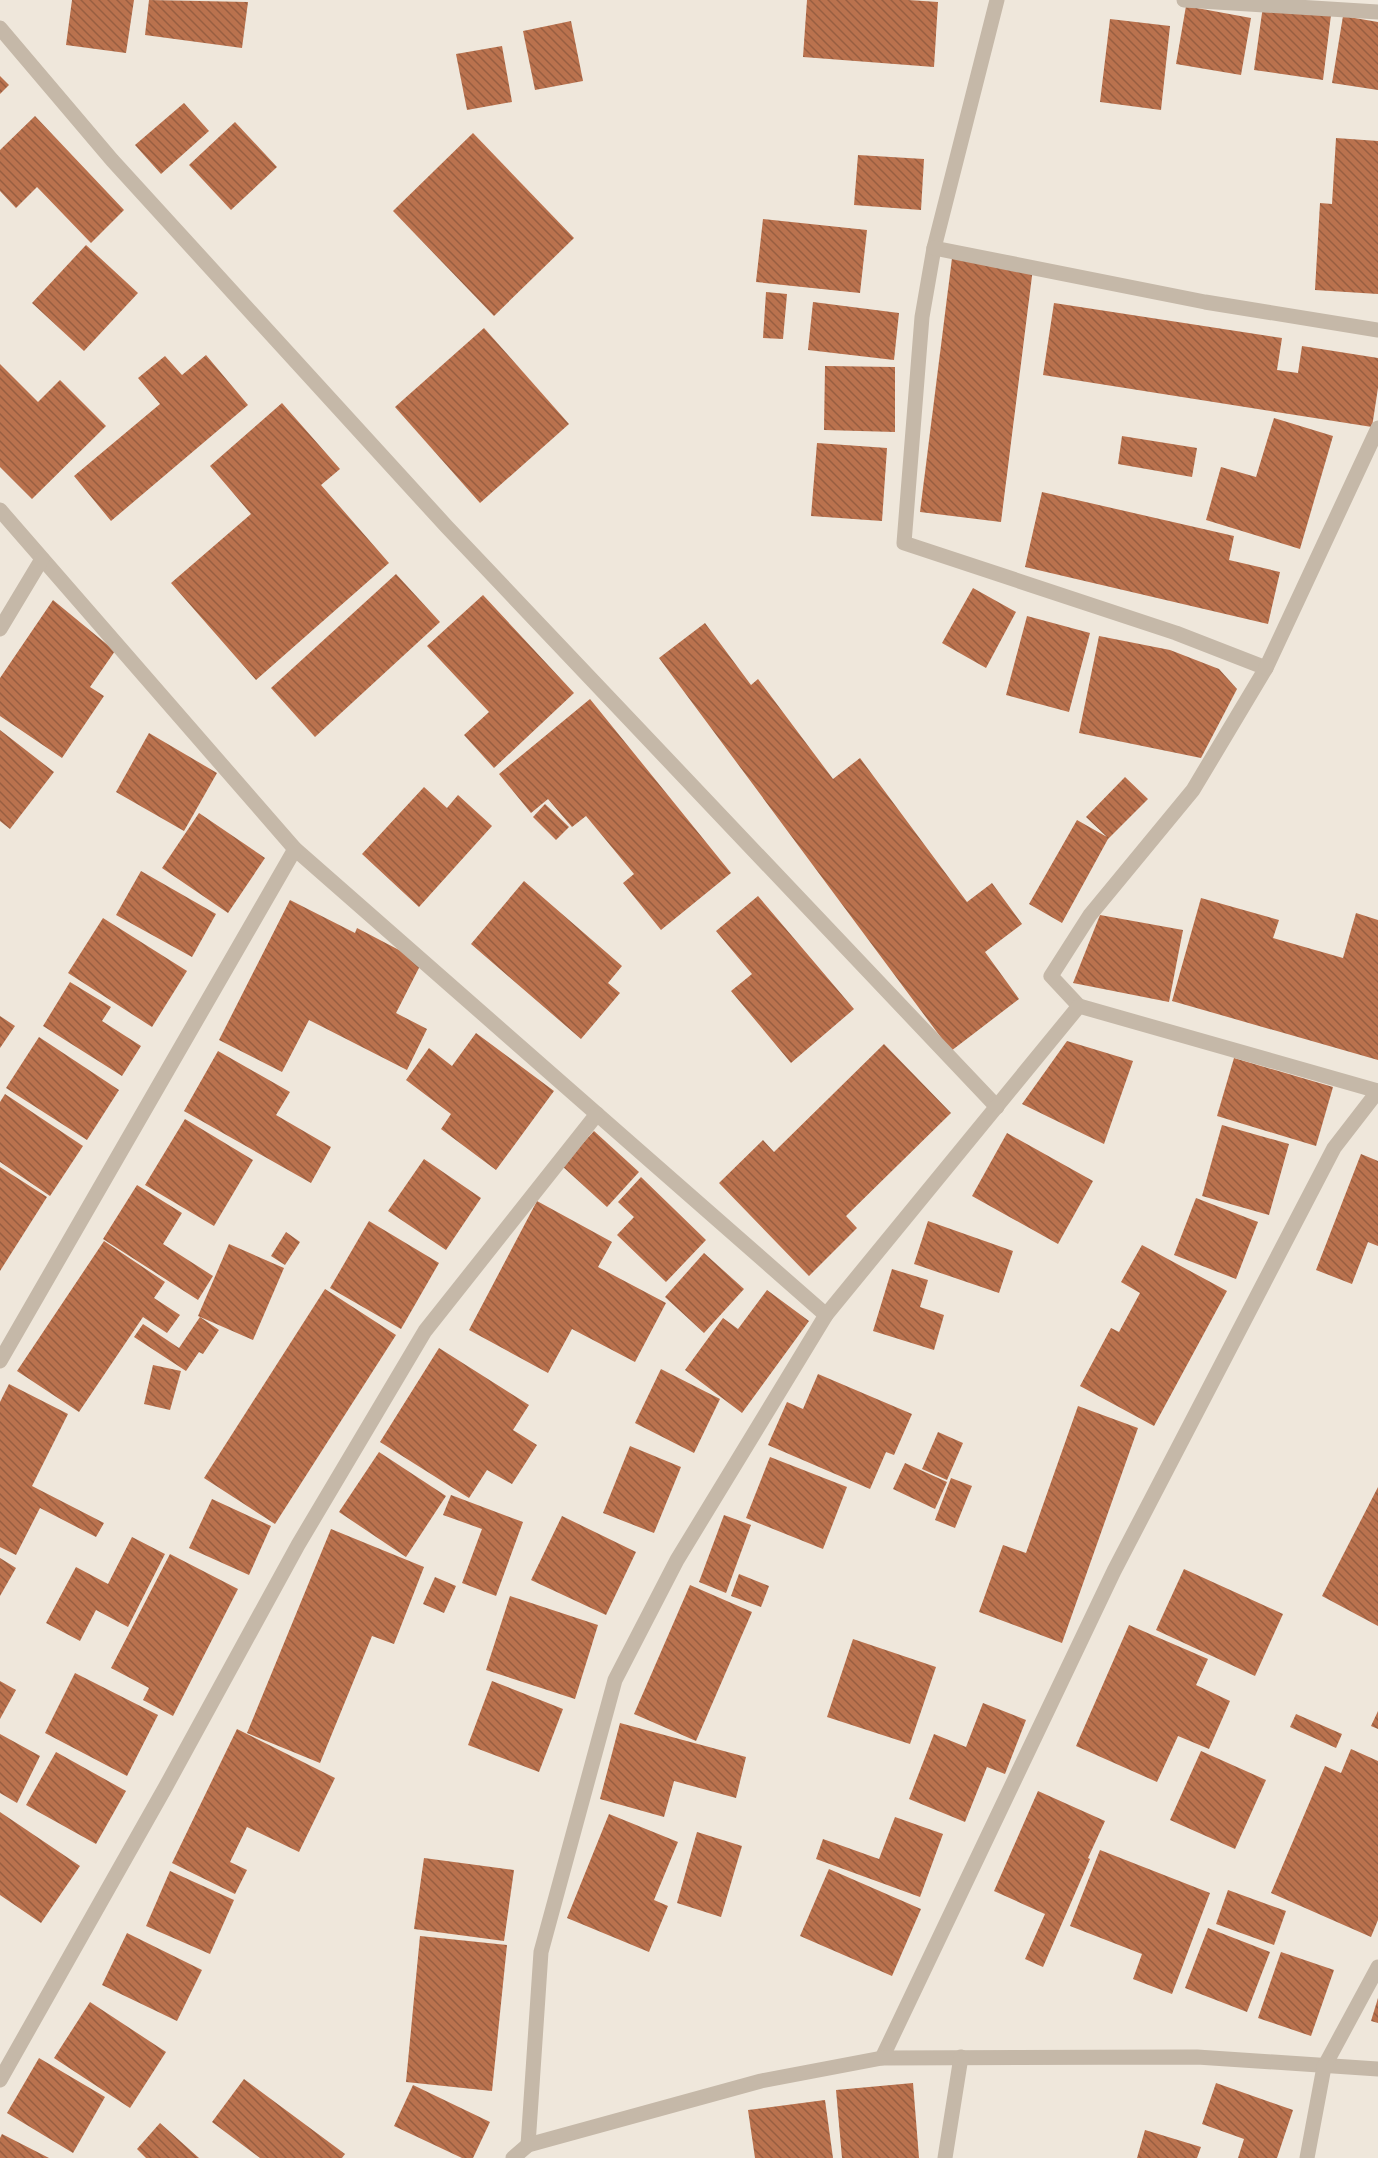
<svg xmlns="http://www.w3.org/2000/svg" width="1378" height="2158" viewBox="0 0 1378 2158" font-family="'Work Sans',sans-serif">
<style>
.building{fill:url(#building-back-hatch)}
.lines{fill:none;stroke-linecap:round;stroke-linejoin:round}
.minor{stroke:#c5b8a8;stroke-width:15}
</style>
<defs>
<pattern id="building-back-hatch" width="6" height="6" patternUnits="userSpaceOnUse" patternTransform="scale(1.5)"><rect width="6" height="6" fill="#ba724e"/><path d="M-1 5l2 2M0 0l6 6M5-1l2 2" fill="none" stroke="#985e41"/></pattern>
</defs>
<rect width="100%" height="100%" fill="#efe7db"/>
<!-- building -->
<g class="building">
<path d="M72,0H134L126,53L66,45Z"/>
<path d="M149,0L248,2L242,48L145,35Z"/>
<path d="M807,0H908L938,2L934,67L803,57Z"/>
<path d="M1186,6L1251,18L1241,75L1176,64Z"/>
<path d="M1263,6L1331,15L1323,80L1254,70Z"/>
<path d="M1343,16L1378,22V90L1332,83Z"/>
<path d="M1110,19L1170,26L1161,110L1100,102Z"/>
<path d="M571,21L583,81L535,90L523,31Z"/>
<path d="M502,46L512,102L467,110L456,54Z"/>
<path d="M0,76L9,85L0,94Z"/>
<path d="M184,103L209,131L161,174L135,145Z"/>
<path d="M35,116L124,210L91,243L37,187L16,208L0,191V150Z"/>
<path d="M235,122L277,167L231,210L189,165Z"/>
<path d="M473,133L574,238L494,316L393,211Z"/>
<path d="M1336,138L1378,141V294L1315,290L1320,203L1332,204Z"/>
<path d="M858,155L924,159L921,210L854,205Z"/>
<path d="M763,219L867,230L860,293L756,282Z"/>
<path d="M86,245L138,293L84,351L32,303Z"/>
<path d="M952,258L1033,268L1001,522L920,512Z"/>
<path d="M766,292L787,294L783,339L763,338Z"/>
<path d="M813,302L899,313L894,360L808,350Z"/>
<path d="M1054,303L1282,338L1277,370L1298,373L1302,346L1378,358V388L1372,427L1043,375Z"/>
<path d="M484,328L569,424L480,503L395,407Z"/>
<path d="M206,355L248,405L111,521L74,476L160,404L138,378L165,356L182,375Z"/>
<path d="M0,364L38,402L60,380L106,426L32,499L0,467Z"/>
<path d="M825,366L895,367V432L824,430Z"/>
<path d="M282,403L340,469L321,485L389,563L256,680L171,583L251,514L210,466Z"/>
<path d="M1274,418L1333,436L1300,549L1206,520L1221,467L1256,477Z"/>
<path d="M1122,436L1197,448L1192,477L1118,464Z"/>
<path d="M817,443L887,448L882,521L811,516Z"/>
<path d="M1042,492L1234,536L1229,560L1280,572L1268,624L1025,567Z"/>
<path d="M396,574L440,622L315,737L271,688Z"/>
<path d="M973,588L1016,612L986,668L942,643Z"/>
<path d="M483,595L574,693L494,768L464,735L489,712L427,646Z"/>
<path d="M53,600L115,651L90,687L104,696L62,758L0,716V678Z"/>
<path d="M1027,616L1090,633L1069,712L1006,695Z"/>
<path d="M705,623L751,685L758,679L833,779L860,758L967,902L992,883L1022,924L985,952L1019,999L951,1051L659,658Z"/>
<path d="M1099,636L1170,650L1219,669L1237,689L1201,758L1079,733Z"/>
<path d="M590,699L731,873L661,930L623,883L634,874L586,816L572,827L548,799L531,813L499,774Z"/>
<path d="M0,730L54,772L10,829L0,821Z"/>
<path d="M149,733L217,773L184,831L116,792Z"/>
<path d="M1125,777L1148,799L1108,839L1062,923L1029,904L1077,820L1107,837L1086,817Z"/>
<path d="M424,787L447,808L458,795L492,826L419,907L362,854Z"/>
<path d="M545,804L569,827L556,840L533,817Z"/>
<path d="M199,813L265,858L228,913L162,868Z"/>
<path d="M141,871L216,914L192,957L116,915Z"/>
<path d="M524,881L622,966L608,983L620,993L581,1039L471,944Z"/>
<path d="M758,896L854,1009L791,1063L731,991L752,974L716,931Z"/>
<path d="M1201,898L1279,920L1273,938L1343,958L1356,913L1378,920V1060L1172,1001Z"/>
<path d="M290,900L355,933L357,928L422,962L396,1013L427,1029L407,1070L309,1020L282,1072L219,1040Z"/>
<path d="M1100,915L1183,930L1169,1002L1073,983Z"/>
<path d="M103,918L187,971L152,1027L68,973Z"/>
<path d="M70,982L111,1007L102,1021L141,1046L122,1076L43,1026Z"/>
<path d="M0,1016L15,1026L0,1048Z"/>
<path d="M476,1033L554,1091L496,1170L441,1129L451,1114L406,1080L429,1048L452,1066Z"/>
<path d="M39,1037L119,1090L87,1140L6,1088Z"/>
<path d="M1067,1041L1133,1061L1104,1144L1022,1104Z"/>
<path d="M884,1044L951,1113L846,1216L857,1228L809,1276L719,1183L763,1140L774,1152Z"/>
<path d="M218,1051L290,1092L276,1115L331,1147L311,1183L184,1111Z"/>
<path d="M1234,1058L1333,1087L1316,1146L1217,1116Z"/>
<path d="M5,1094L83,1146L50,1196L0,1162V1102Z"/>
<path d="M185,1119L253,1160L214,1226L145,1185Z"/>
<path d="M1222,1125L1289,1144L1269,1215L1202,1196Z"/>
<path d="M594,1131L639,1172L607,1207L562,1166Z"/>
<path d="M1007,1133L1093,1181L1058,1244L972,1196Z"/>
<path d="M1361,1154L1378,1161V1246L1368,1242L1352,1284L1316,1270Z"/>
<path d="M424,1159L481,1198L446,1250L388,1211Z"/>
<path d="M0,1167L47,1197L0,1271Z"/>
<path d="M641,1177L706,1240L666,1282L617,1235L634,1217L618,1202Z"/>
<path d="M137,1185L182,1213L163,1244L213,1276L198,1300L103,1239Z"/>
<path d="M1196,1198L1258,1222L1236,1279L1174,1255Z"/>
<path d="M537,1201L612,1242L598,1267L666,1303L635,1362L572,1329L548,1373L469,1330Z"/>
<path d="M369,1221L439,1263L401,1329L330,1288Z"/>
<path d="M928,1221L1013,1251L999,1293L914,1264Z"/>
<path d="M286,1232L300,1242L285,1265L271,1256Z"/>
<path d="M104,1241L165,1282L154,1298L180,1315L167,1333L143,1317L79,1412L17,1371Z"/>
<path d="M229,1244L284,1268L253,1340L198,1316Z"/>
<path d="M1142,1245L1227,1291L1154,1426L1080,1386L1111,1328L1119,1332L1140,1293L1121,1282Z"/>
<path d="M704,1253L744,1289L704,1333L665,1297Z"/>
<path d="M892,1269L928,1280L920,1307L944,1315L934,1350L873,1331Z"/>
<path d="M325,1289L396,1335L275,1524L204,1478Z"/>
<path d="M767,1290L809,1321L742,1413L685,1370L723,1318L738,1329Z"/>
<path d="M200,1317L219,1330L203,1354L199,1352L186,1371L134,1337L143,1324L179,1348Z"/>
<path d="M439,1348L529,1405L513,1430L537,1445L512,1484L487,1470L469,1498L380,1442Z"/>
<path d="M153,1365L181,1371L170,1410L144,1404Z"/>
<path d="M661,1369L720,1399L694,1453L635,1423Z"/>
<path d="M818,1374L912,1414L894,1455L886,1452L870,1489L768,1445L787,1402L803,1409Z"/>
<path d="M9,1384L68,1414L32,1486L104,1523L96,1537L40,1508L16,1555L0,1547V1402Z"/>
<path d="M1078,1406L1138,1428L1062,1643L979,1612L1003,1545L1026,1553Z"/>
<path d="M938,1432L963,1443L947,1480L922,1469Z"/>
<path d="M630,1446L681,1467L654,1533L603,1513Z"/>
<path d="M379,1452L446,1496L406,1557L339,1512Z"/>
<path d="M770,1457L847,1487L823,1549L746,1518Z"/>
<path d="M905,1463L947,1482L935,1509L893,1489Z"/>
<path d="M951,1478L972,1486L955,1528L935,1520Z"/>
<path d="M1378,1487V1626L1322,1596Z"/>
<path d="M451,1495L523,1522L496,1596L462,1583L482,1529L443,1515Z"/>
<path d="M212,1499L271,1526L249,1575L189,1548Z"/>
<path d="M724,1515L751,1525L726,1593L699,1582Z"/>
<path d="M562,1516L636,1552L606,1615L531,1580Z"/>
<path d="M331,1529L424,1567L394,1644L372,1636L320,1763L247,1733Z"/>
<path d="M132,1537L165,1554L128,1627L96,1610L80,1641L46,1623L76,1567L108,1584Z"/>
<path d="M170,1554L238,1589L173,1716L143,1700L149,1688L111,1668Z"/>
<path d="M0,1558L16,1568L0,1596Z"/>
<path d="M1184,1569L1283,1614L1255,1676L1156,1630Z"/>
<path d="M739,1574L769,1586L761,1607L731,1596Z"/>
<path d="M435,1577L456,1586L444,1613L423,1604Z"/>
<path d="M690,1585L752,1612L696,1741L634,1714Z"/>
<path d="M510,1596L598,1625L575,1699L486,1670Z"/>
<path d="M1129,1625L1208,1659L1196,1685L1230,1701L1209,1749L1178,1736L1157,1782L1076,1746Z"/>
<path d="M853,1639L936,1667L910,1744L827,1717Z"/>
<path d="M75,1673L158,1715L127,1776L45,1733Z"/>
<path d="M0,1681L16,1690L0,1719Z"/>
<path d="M492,1681L563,1709L539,1772L468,1745Z"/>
<path d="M983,1703L1026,1720L1005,1774L987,1767L965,1822L909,1799L934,1734L966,1747Z"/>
<path d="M1378,1711V1729L1371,1726Z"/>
<path d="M1296,1714L1342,1734L1336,1748L1290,1727Z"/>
<path d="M620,1723L746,1757L736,1798L674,1781L664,1817L600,1799Z"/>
<path d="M237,1729L335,1778L299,1852L247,1827L230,1862L247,1870L235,1894L172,1863Z"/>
<path d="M0,1734L40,1756L17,1803L0,1793Z"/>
<path d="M1351,1749L1378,1761V1920L1371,1937L1271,1893L1325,1766L1341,1773Z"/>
<path d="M1201,1751L1266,1780L1235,1849L1170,1820Z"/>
<path d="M56,1752L126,1791L96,1844L26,1805Z"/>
<path d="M1038,1791L1105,1821L1088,1858L1090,1859L1043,1967L1025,1959L1045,1914L994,1891Z"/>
<path d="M0,1812L80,1866L41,1923L0,1895Z"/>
<path d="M609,1814L678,1842L654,1900L668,1906L649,1952L567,1918Z"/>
<path d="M895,1817L943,1834L920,1897L816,1859L823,1839L879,1859Z"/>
<path d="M697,1832L742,1846L721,1917L677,1903Z"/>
<path d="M1100,1850L1210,1893L1172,1994L1133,1979L1142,1954L1070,1926Z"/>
<path d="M424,1858L514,1870L504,1941L414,1929Z"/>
<path d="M829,1869L921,1909L892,1976L800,1936Z"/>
<path d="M170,1871L234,1900L210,1954L146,1926Z"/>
<path d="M1228,1890L1286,1911L1274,1945L1216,1924Z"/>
<path d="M1208,1928L1270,1952L1247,2012L1185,1988Z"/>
<path d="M127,1933L202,1970L177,2021L102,1985Z"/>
<path d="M420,1936L507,1945L492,2091L406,2082Z"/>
<path d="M1281,1952L1334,1970L1311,2036L1258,2018Z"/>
<path d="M1378,1998V2023L1371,2021Z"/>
<path d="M90,2002L166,2052L130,2108L54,2058Z"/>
<path d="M39,2058L105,2097L73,2153L7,2113Z"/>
<path d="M244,2079L345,2154L342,2158H260L212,2122Z"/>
<path d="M913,2083L919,2158H842L836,2090Z"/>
<path d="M1216,2083L1293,2110L1277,2158H1238L1244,2139L1202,2124Z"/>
<path d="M413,2085L490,2122L473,2158H462L394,2126Z"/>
<path d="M825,2100L833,2158H755L748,2110Z"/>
<path d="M160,2123L199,2158H146L137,2149Z"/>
<path d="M1145,2130L1201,2147L1197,2158H1137Z"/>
<path d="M2,2134L49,2158H0V2138Z"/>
</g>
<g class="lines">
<!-- minor -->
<g class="minor">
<path d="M997,0L934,248L922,317L904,543L1176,633L1266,668L1193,790L1090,915L1051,976L1079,1006"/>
<path d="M1184,0L1378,12"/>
<path d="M0,28L112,160L447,527L997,1107"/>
<path d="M934,248L1205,302L1378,330"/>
<path d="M0,510L295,849L826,1315"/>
<path d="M0,629L42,559"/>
<path d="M1266,668L1378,428"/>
<path d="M0,1361L295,849"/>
<path d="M882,2058L1114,1571L1334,1148L1378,1091"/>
<path d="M0,2080L165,1788L298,1545L425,1331L597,1114"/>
<path d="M528,2145L541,1952L615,1680L677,1560L826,1315L1079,1006L1378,1091"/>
<path d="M513,2158L528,2145L761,2081L882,2058L1197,2057L1378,2069"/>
<path d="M945,2158L961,2057"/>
<path d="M1307,2158L1324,2067L1378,1967"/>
</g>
</g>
</svg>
